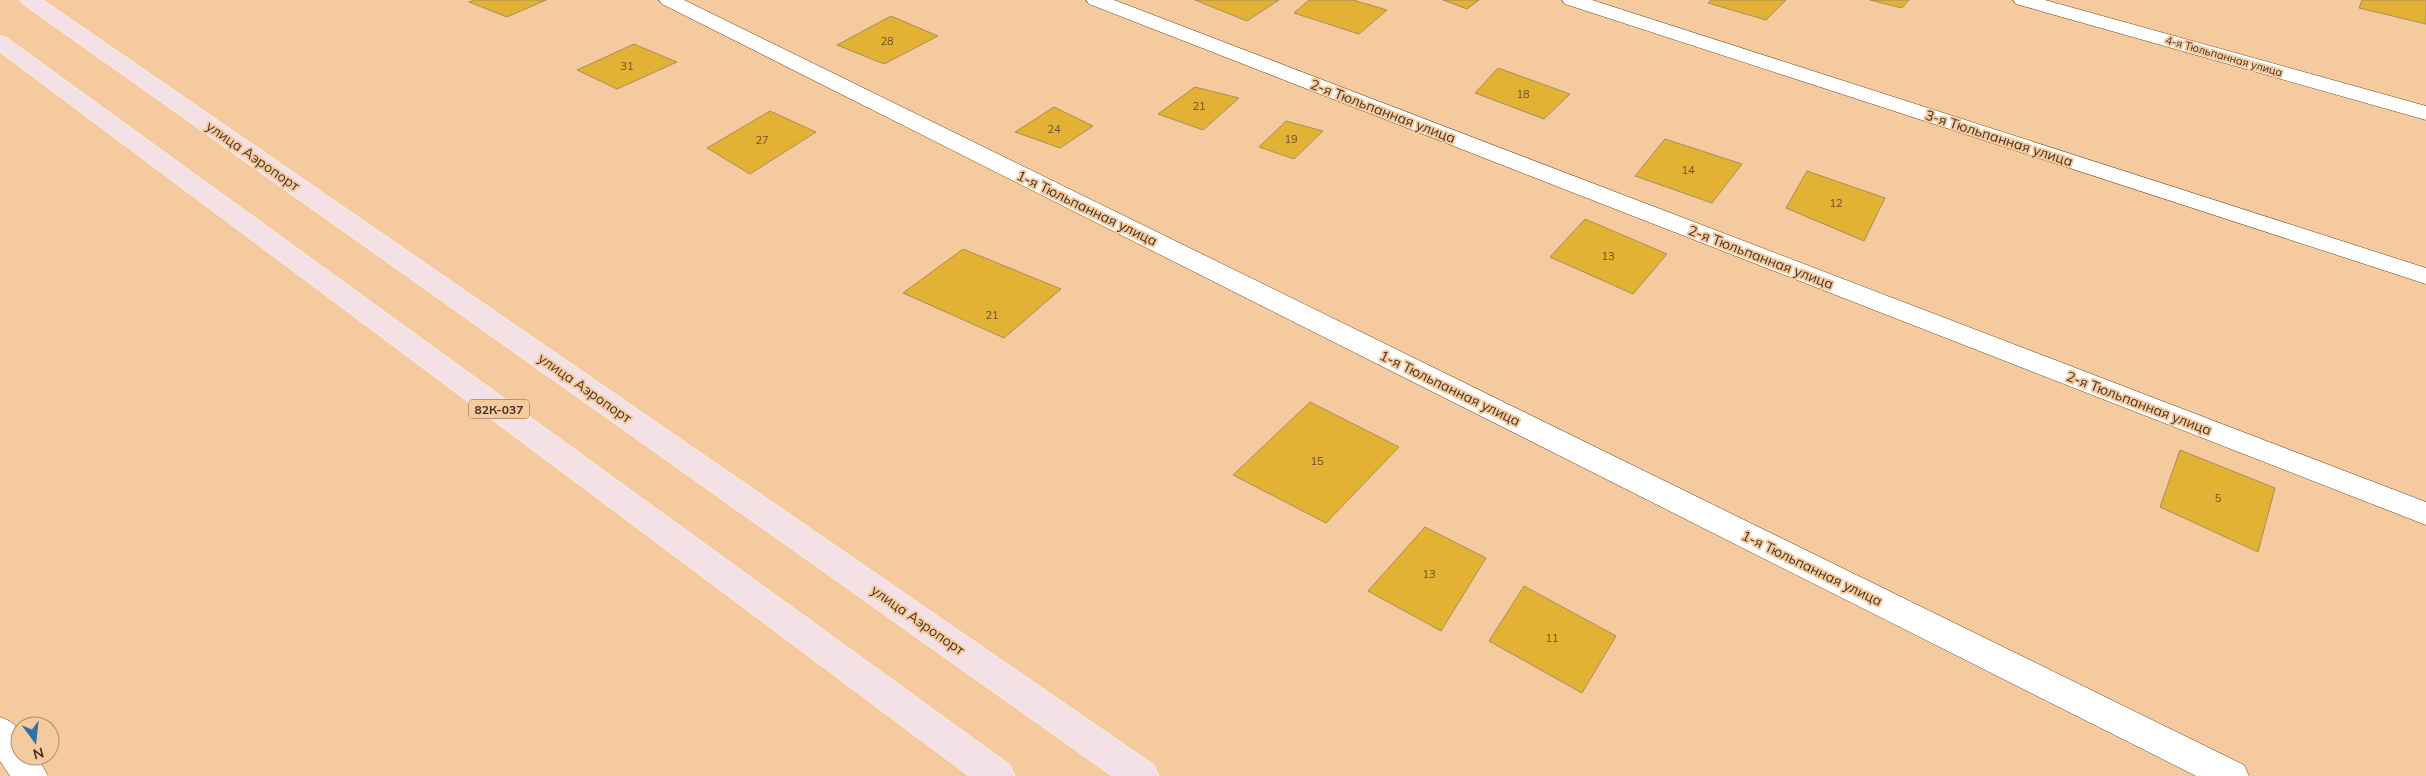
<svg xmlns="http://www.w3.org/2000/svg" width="2426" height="776" viewBox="0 0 2426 776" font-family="Mulish,sans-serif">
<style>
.building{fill:#e3b134;stroke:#a78e5a}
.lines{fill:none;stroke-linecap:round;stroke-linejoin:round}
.minor-casing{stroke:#69441b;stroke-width:1}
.primary-casing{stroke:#fff;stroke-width:1}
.minor{fill:#fff;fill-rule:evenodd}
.primary{fill:#f4e1e5;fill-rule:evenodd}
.labels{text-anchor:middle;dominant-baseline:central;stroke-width:4;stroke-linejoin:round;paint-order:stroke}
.number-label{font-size:11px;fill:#6c5226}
.far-street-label{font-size:11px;fill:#453322;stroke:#f6ca9f}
.shield{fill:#f6ca9f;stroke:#7a6048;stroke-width:1}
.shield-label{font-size:12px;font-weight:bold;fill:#453322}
.street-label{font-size:14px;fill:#453322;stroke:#f6ca9f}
</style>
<rect width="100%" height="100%" fill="#f6ca9f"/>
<!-- building -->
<g class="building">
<path d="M475,0H546L507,17L469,2Z"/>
<path d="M1195,0H1279L1247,21Z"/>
<path d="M1309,0H1353L1387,10L1359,34L1294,13Z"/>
<path d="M1443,0H1479L1467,9Z"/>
<path d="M1711,0H1786L1766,20L1708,3Z"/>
<path d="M1870,0H1909L1902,8Z"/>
<path d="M2362,0H2426V24L2359,8Z"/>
<path d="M891,16L938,36L884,64L837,45Z"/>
<path d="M634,44L677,62L617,89L577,70Z"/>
<path d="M1498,68L1570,94L1544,119L1475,93Z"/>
<path d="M1195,87L1239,98L1203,130L1158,114Z"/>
<path d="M1054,107L1093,126L1060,148L1015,132Z"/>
<path d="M770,111L816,132L750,174L707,148Z"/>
<path d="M1286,121L1323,131L1294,159L1259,147Z"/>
<path d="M1665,139L1742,164L1712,203L1635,176Z"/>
<path d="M1807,171L1885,198L1864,241L1786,208Z"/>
<path d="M1585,219L1667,254L1633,294L1550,257Z"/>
<path d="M963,249L1061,289L1004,338L903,293Z"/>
<path d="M1310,402L1399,447L1326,523L1233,475Z"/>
<path d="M2180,450L2275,488L2258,552L2160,507Z"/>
<path d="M1425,527L1486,558L1441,631L1368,591Z"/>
<path d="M1524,586L1616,636L1582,693L1489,641Z"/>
</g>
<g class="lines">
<!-- minor casing -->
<g class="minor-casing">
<g id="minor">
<path d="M659,0H684L2244,765L2249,776H2196L662,4Z"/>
<path d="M1086,0H1114L2426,502V525L1089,4Z"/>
<path d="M1562,0H1592L2426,268V284L1565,4Z"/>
<path d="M2013,0H2045L2426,106V120L2016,4Z"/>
<path d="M0,717C23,725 20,735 20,756H37L48,776H10L0,761Z"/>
</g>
</g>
<!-- primary casing -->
<g class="primary-casing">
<g id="primary">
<path d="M20,0H43L1154,765L1159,776H1112L23,4Z"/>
<path d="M0,36L7,38L1010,765L1015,776H969L0,52Z"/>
</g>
</g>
<!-- minor -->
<use href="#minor" class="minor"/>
<!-- primary -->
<use href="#primary" class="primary"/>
</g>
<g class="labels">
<!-- number labels -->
<g class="number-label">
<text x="887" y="41">28</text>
<text x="627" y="66">31</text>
<text x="1523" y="94">18</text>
<text x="1199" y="106">21</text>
<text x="1054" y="129">24</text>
<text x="1291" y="139">19</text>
<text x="762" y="140">27</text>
<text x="1688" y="170">14</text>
<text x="1836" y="203">12</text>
<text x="1608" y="256">13</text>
<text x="992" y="315">21</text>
<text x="1317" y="461">15</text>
<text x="2218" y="498">5</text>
<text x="1429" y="574">13</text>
<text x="1552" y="638">11</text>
</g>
<!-- far-street labels -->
<g class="far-street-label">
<text transform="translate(2224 56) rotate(16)">4-я Тюльпанная улица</text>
</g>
<!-- shield labels -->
<rect class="shield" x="469" y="399.5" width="60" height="19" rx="4"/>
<g class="shield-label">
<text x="499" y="409">82К-037</text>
</g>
<!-- street labels -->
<g class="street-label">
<text transform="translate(1383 111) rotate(21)">2-я Тюльпанная улица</text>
<text transform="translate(1999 138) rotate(18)">3-я Тюльпанная улица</text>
<text transform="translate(253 156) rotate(35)">улица Аэропорт</text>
<text transform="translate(1087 208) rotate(26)">1-я Тюльпанная улица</text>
<text transform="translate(1761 257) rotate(21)">2-я Тюльпанная улица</text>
<text transform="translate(585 388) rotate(35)">улица Аэропорт</text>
<text transform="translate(1450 388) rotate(26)">1-я Тюльпанная улица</text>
<text transform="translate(2139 403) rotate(21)">2-я Тюльпанная улица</text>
<text transform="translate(1812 568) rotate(26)">1-я Тюльпанная улица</text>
<text transform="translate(918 620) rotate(35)">улица Аэропорт</text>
</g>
</g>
<!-- north arrow -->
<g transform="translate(35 741) rotate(165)"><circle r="24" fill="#f6ca9f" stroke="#af8e6d"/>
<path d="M0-4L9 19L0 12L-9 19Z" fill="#2f73a8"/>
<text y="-8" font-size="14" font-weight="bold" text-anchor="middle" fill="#453322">N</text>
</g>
</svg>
